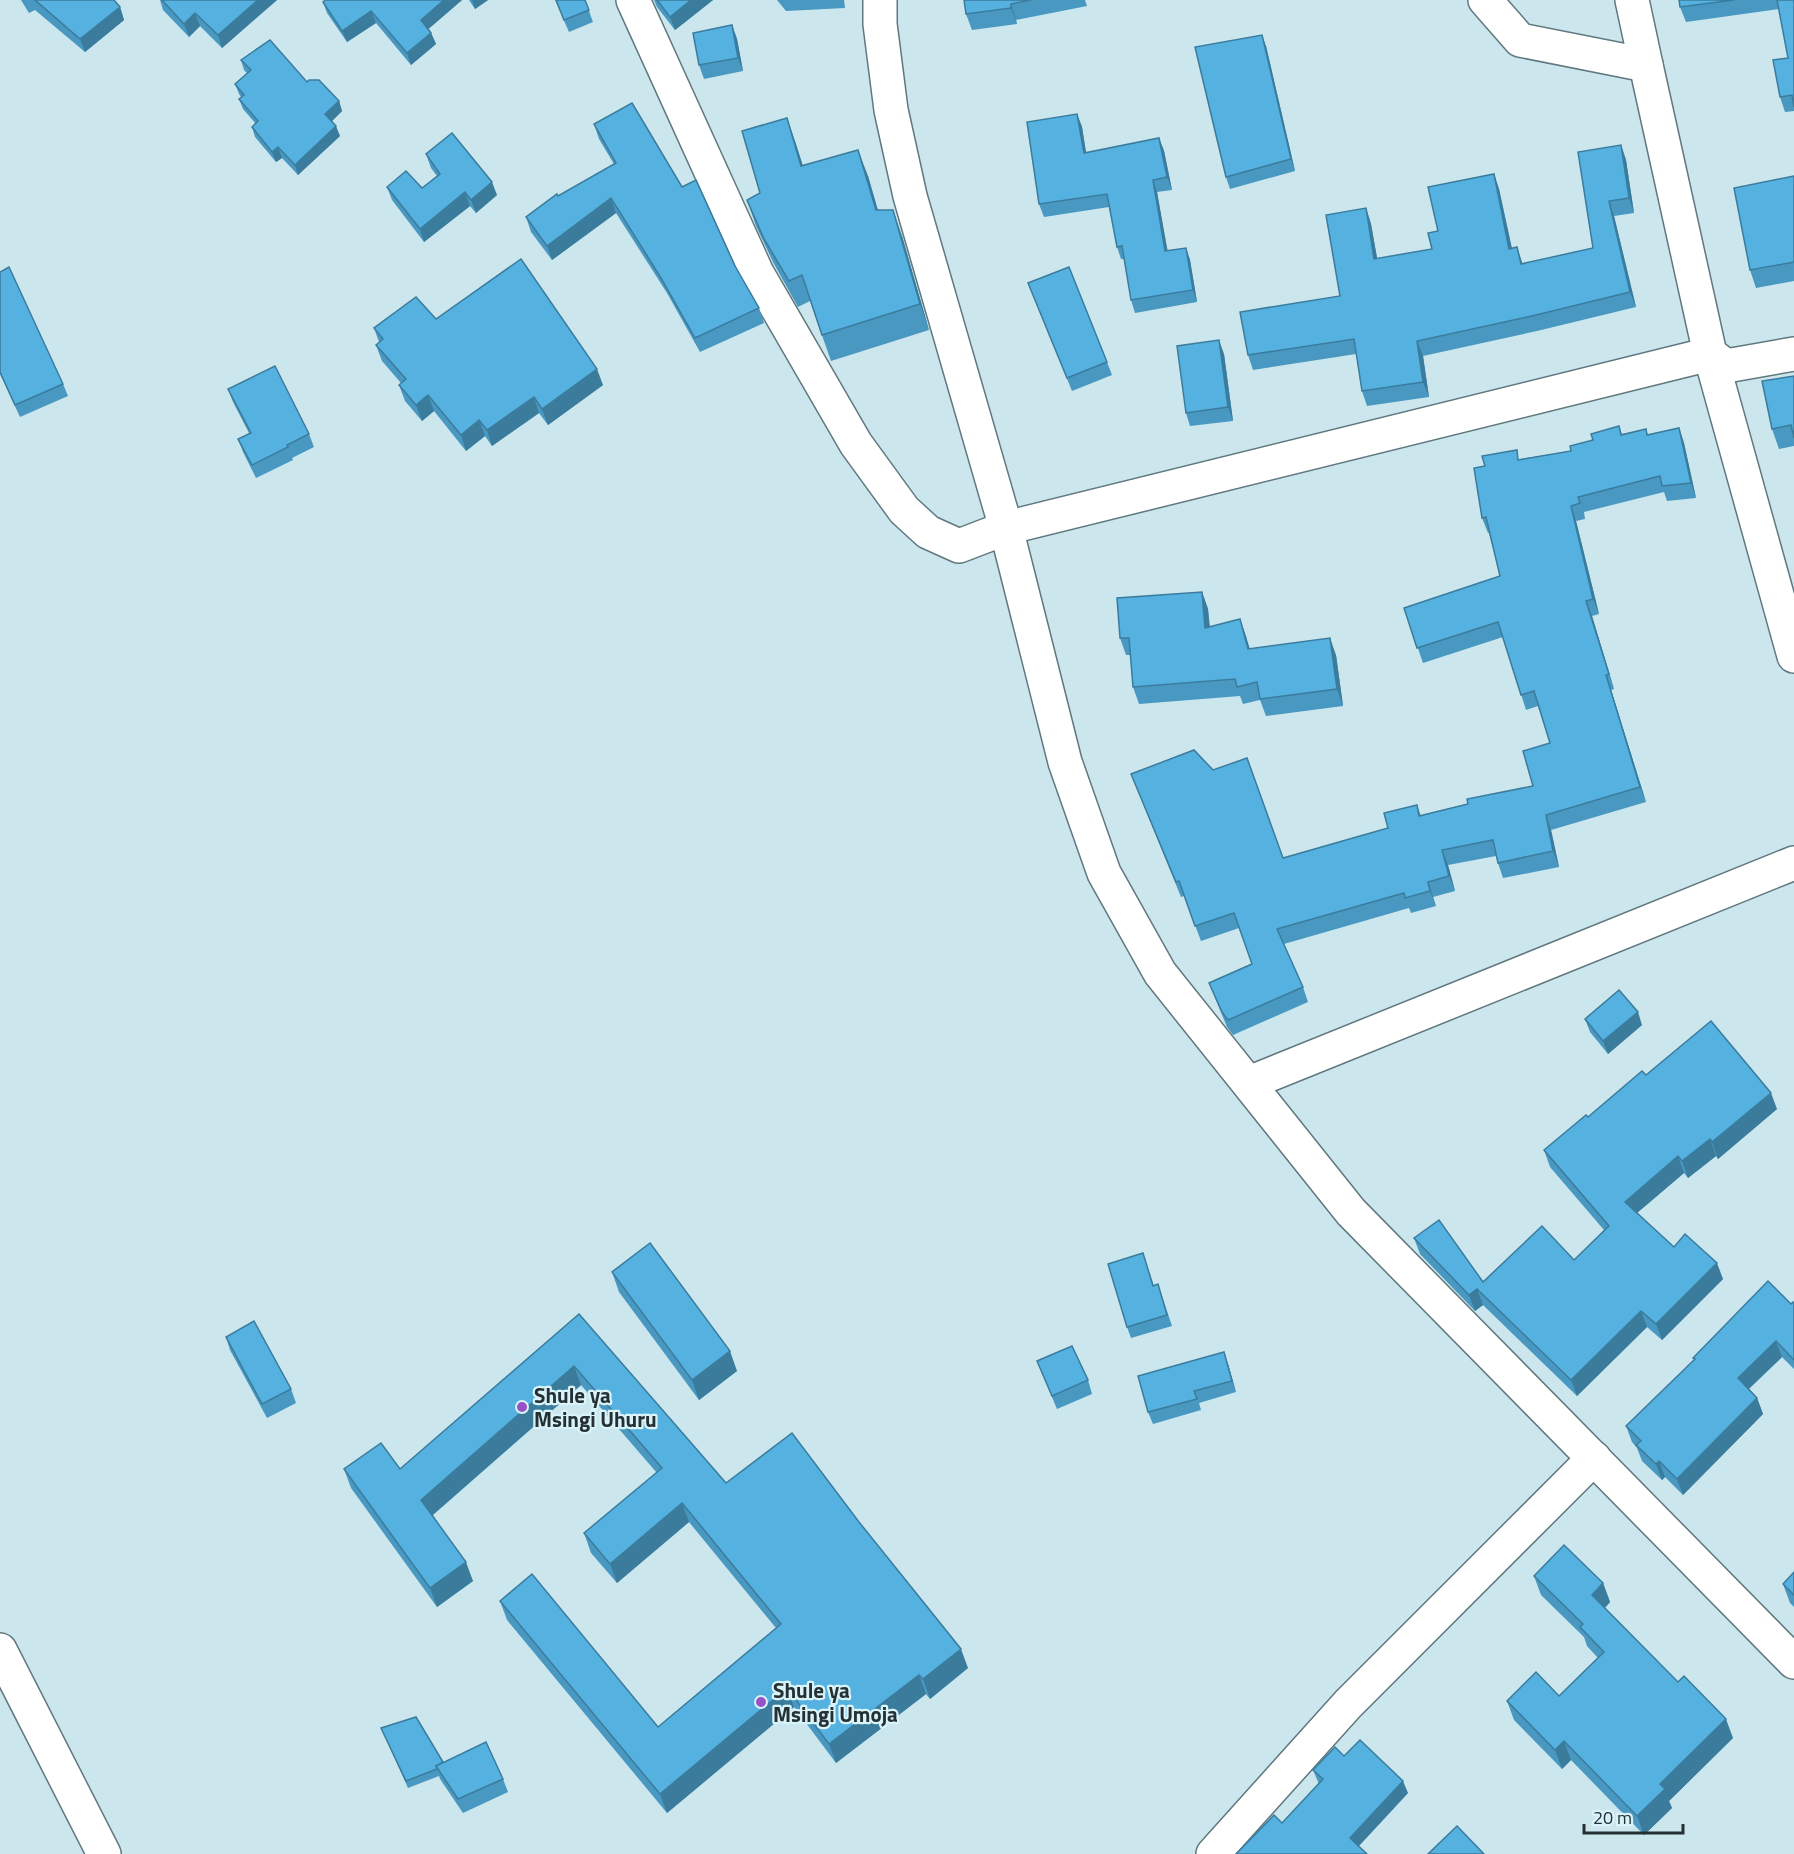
<svg xmlns="http://www.w3.org/2000/svg" width="1794" height="1854" viewBox="0 0 1794 1854" font-family="'Titillium Web',sans-serif">
<style>
.lines{fill:none;stroke-linecap:round;stroke-linejoin:round}
.street-casing{stroke:#60787e;stroke-width:36}
.secondary-casing{stroke:#60787e;stroke-width:36}
.street{stroke:#fff;stroke-width:33}
.secondary{stroke:#fff;stroke-width:33}
.wall{fill:#4898c1}
.shaded-wall{fill:#3b7c9d}
.building{fill:#54b1e0;stroke:#3b7c9d;stroke-width:1.5}
.poi-dot{fill:#9852c6;stroke:#d8f3fa;stroke-width:2}
.labels{text-anchor:middle;dominant-baseline:central;stroke-width:4.5;stroke-linejoin:round;paint-order:stroke}
.poi-label{font-size:21px;font-weight:bold;fill:#253033;stroke:#d8f3fa;text-anchor:start}
</style>
<rect width="100%" height="100%" fill="#cbe6ed"/>
<g class="lines">
<!-- street casing -->
<g class="street-casing">
<g id="street">
<path d="M633,0L757,273L856,444L904,510L928,532L959,546L1006,528L1710,354L1726,366L1794,354"/>
<path d="M1485,0L1520,40L1646,65L1710,354L1794,656"/>
<path d="M1632,0L1646,65"/>
<path d="M1249,1083L1794,863"/>
<path d="M1213,1854L1348,1704L1594,1458"/>
</g>
</g>
<!-- secondary casing -->
<g class="secondary-casing">
<g id="secondary">
<path d="M880,0V24L891,110L910,196L1006,528L1065,762L1104,873L1160,973L1351,1212L1794,1662"/>
<path d="M0,1650L104,1854"/>
</g>
</g>
<!-- street -->
<use href="#street" class="street"/>
<!-- secondary -->
<use href="#secondary" class="secondary"/>
</g>
<!-- wall -->
<g class="wall">
<path d="M21,0H114L120,7L124,20L85,52L35,10L29,13Z"/>
<path d="M160,0H277L222,48L200,26L189,37L163,10Z"/>
<path d="M462,0L428,29L431,33L436,44L411,65L376,23L347,42L327,13L323,2Z"/>
<path d="M469,0H488L475,9Z"/>
<path d="M555,0H585L593,22L569,32Z"/>
<path d="M654,0H713L675,30L657,7Z"/>
<path d="M777,0H844L845,8L786,11Z"/>
<path d="M964,0H1085L1087,6L1016,20L1017,24L972,30L966,14Z"/>
<path d="M1679,0H1794V111L1785,112L1780,97L1788,58L1779,9L1686,22L1680,7Z"/>
<path d="M732,25L737,39L743,71L704,79L699,65Z"/>
<path d="M1266,46L1295,171L1230,189L1226,177Z"/>
<path d="M241,60L307,82L339,101L342,111L332,121L340,136L298,175L282,158L276,162L255,137L252,127L256,124L243,109L239,99L241,97L239,94L235,84L247,73L244,70Z"/>
<path d="M1077,114L1082,127L1086,153L1159,138L1164,151L1172,190L1157,192L1167,251L1186,248L1190,260L1197,302L1135,313L1131,300L1124,259H1121L1117,247L1109,207L1044,217L1039,204Z"/>
<path d="M787,118L803,166L868,176L878,210L902,236L929,330L831,361L810,301L798,307L774,264L756,226L747,200L760,193Z"/>
<path d="M594,124L682,187L735,266L759,308L764,323L700,352L667,293L616,213L552,260L531,232L526,217L558,196L614,164L599,139Z"/>
<path d="M1621,145L1626,160L1634,213L1614,216L1636,307L1537,331L1423,356L1429,397L1367,406L1362,391L1356,354L1253,370L1248,355L1340,296L1366,208L1371,224L1377,259L1432,249L1438,231L1494,174L1499,189L1512,248L1523,264L1593,248Z"/>
<path d="M426,154L497,195L476,213L470,206L424,242L392,200L387,187L422,188L437,176L431,168Z"/>
<path d="M1794,176V281L1756,288L1750,270Z"/>
<path d="M0,272L63,384L68,396L20,417L0,374Z"/>
<path d="M1028,283L1107,362L1112,375L1072,391Z"/>
<path d="M436,319L603,385L548,425L539,413L492,446L485,436L466,451L434,411L422,421L405,401L399,385L401,383L382,361L376,345L379,342L374,328Z"/>
<path d="M1224,354L1233,421L1190,426L1186,413Z"/>
<path d="M1794,376V446L1779,449L1772,429Z"/>
<path d="M228,389L309,434L314,447L292,458L293,460L256,478L243,452L238,439L249,433L233,402Z"/>
<path d="M1619,426L1622,434L1646,429L1648,435L1679,428L1684,443L1696,498L1667,501L1664,492L1584,512L1585,519L1576,521L1599,614L1592,616L1614,689L1611,690L1646,802L1551,830L1559,867L1503,878L1498,863L1496,856L1448,865L1455,891L1433,897L1436,906L1411,913L1409,908L1284,944L1303,987L1308,1002L1233,1035L1227,1027L1209,983L1252,964L1239,928L1201,941L1184,896L1181,897L1131,774L1283,858L1388,828L1417,805L1421,816L1533,786L1550,743L1538,706L1526,710L1503,637L1423,663L1404,608L1500,576L1489,533H1488L1482,518L1520,459L1571,451Z"/>
<path d="M1202,592L1208,609L1210,627L1240,619L1250,649L1336,655L1343,706L1266,716L1260,700L1243,704L1240,696L1139,704L1133,687L1130,655H1126L1120,638Z"/>
<path d="M1585,1019L1642,1025L1608,1054L1590,1032Z"/>
<path d="M1646,1075L1777,1109L1718,1159L1716,1156L1688,1178L1684,1173L1637,1213L1674,1247L1723,1279L1662,1340L1647,1327L1577,1396L1483,1305L1475,1311L1420,1254L1414,1238L1483,1282L1574,1260L1604,1230L1550,1167L1544,1150L1588,1117Z"/>
<path d="M1143,1253L1154,1286L1158,1284L1172,1326L1131,1338L1127,1327Z"/>
<path d="M612,1272L737,1371L699,1400L619,1292Z"/>
<path d="M1791,1304H1794V1369L1782,1357L1749,1389L1757,1398L1763,1414L1683,1495L1665,1477L1662,1480L1642,1461L1637,1448L1632,1442L1626,1426L1694,1360L1693,1358Z"/>
<path d="M579,1314L726,1483L968,1668L930,1699L926,1694L836,1763L794,1707L667,1813L507,1620L500,1601L658,1727L776,1628L689,1522L617,1583L591,1553L584,1533L657,1473L581,1385L433,1515L473,1581L437,1607L351,1488L344,1469H400Z"/>
<path d="M226,1337L291,1389L296,1403L267,1418L230,1350Z"/>
<path d="M1037,1361L1088,1380L1092,1394L1057,1409Z"/>
<path d="M1228,1364L1236,1392L1199,1403L1201,1410L1153,1424L1148,1412Z"/>
<path d="M1794,1572V1607L1790,1603L1783,1584Z"/>
<path d="M1534,1576L1603,1583L1610,1602L1605,1608L1733,1738L1669,1801L1672,1808L1644,1835L1571,1760L1562,1769L1514,1720L1507,1701L1559,1696L1598,1658L1587,1646L1584,1637L1541,1595Z"/>
<path d="M381,1728L443,1762L503,1779L508,1792L463,1813L440,1779L439,1776L408,1788Z"/>
<path d="M1344,1756L1408,1793L1359,1846L1282,1823L1319,1784L1313,1770Z"/>
</g>
<!-- shaded-wall -->
<g class="shaded-wall">
<path d="M258,0H277L222,48L218,35Z"/>
<path d="M444,0H462L425,32L421,20Z"/>
<path d="M472,0H488L475,9Z"/>
<path d="M691,0H713L675,30L670,17Z"/>
<path d="M1011,4L1016,20L1017,24L1011,8Z"/>
<path d="M120,7L124,20L85,52L80,39Z"/>
<path d="M371,11L376,23L347,42L342,31Z"/>
<path d="M195,13L200,26L189,37L184,24Z"/>
<path d="M732,25L737,39L743,71L738,58Z"/>
<path d="M431,33L436,44L411,65L407,53Z"/>
<path d="M1262,35L1266,46L1295,171L1291,159Z"/>
<path d="M339,101L342,111L329,124L325,114Z"/>
<path d="M1077,114L1082,127L1088,165L1084,153Z"/>
<path d="M787,118L796,144L811,192L801,166Z"/>
<path d="M336,126L340,136L298,175L295,165Z"/>
<path d="M1159,138L1164,151L1172,190L1167,177Z"/>
<path d="M1621,145L1626,160L1634,213L1629,198Z"/>
<path d="M278,147L282,158L276,162L272,152Z"/>
<path d="M858,150L868,176L885,236L876,210Z"/>
<path d="M1494,174L1499,189L1515,264L1509,249Z"/>
<path d="M1153,180L1157,192L1170,264L1165,251Z"/>
<path d="M492,182L497,195L476,213L471,200Z"/>
<path d="M465,192L470,206L424,242L420,229Z"/>
<path d="M611,198L616,213L552,260L547,246Z"/>
<path d="M1609,201L1614,216L1636,307L1630,292Z"/>
<path d="M1366,208L1371,224L1380,274L1374,259Z"/>
<path d="M893,210L902,236L929,330L920,304Z"/>
<path d="M1517,247L1522,262L1526,279L1521,264Z"/>
<path d="M1186,248L1190,260L1197,302L1193,290Z"/>
<path d="M1219,340L1224,354L1233,421L1228,407Z"/>
<path d="M1417,341L1423,356L1429,397L1423,382Z"/>
<path d="M597,369L603,385L548,425L542,409Z"/>
<path d="M428,395L434,411L422,421L416,405Z"/>
<path d="M534,397L539,413L492,446L487,430Z"/>
<path d="M479,420L485,436L466,451L461,435Z"/>
<path d="M1679,428L1684,443L1696,498L1691,483Z"/>
<path d="M1571,506L1576,521L1599,614L1593,599Z"/>
<path d="M1202,592L1208,609L1211,645L1205,628Z"/>
<path d="M1586,601L1592,616L1614,689L1609,674Z"/>
<path d="M1240,619L1246,636L1254,666L1248,649Z"/>
<path d="M1330,638L1336,655L1343,706L1337,689Z"/>
<path d="M1606,675L1611,690L1646,802L1640,787Z"/>
<path d="M1546,815L1551,830L1559,867L1553,851Z"/>
<path d="M1442,850L1448,865L1455,891L1449,876Z"/>
<path d="M1428,882L1436,906L1430,891Z"/>
<path d="M1638,1012L1642,1025L1608,1054L1603,1041Z"/>
<path d="M1771,1093L1777,1109L1718,1159L1712,1142Z"/>
<path d="M1710,1139L1716,1156L1688,1178L1682,1161Z"/>
<path d="M1678,1156L1684,1173L1631,1218L1625,1202Z"/>
<path d="M1717,1263L1723,1279L1662,1340L1656,1324Z"/>
<path d="M1477,1289L1483,1305L1475,1311L1469,1295Z"/>
<path d="M1641,1311L1647,1327L1577,1396L1571,1380Z"/>
<path d="M1776,1341L1782,1357L1743,1394L1738,1378Z"/>
<path d="M730,1351L737,1371L699,1400L692,1380Z"/>
<path d="M1224,1352L1228,1364L1236,1392L1232,1381Z"/>
<path d="M574,1366L581,1385L428,1519L421,1500Z"/>
<path d="M1757,1398L1763,1414L1683,1495L1677,1479Z"/>
<path d="M1659,1461L1665,1477L1662,1480L1656,1464Z"/>
<path d="M682,1503L689,1522L617,1583L610,1564Z"/>
<path d="M466,1562L473,1581L437,1607L430,1588Z"/>
<path d="M1603,1583L1610,1602L1599,1614L1592,1595Z"/>
<path d="M961,1649L968,1668L930,1699L923,1679Z"/>
<path d="M919,1675L926,1694L836,1763L829,1744Z"/>
<path d="M787,1688L794,1707L667,1813L660,1794Z"/>
<path d="M1726,1719L1733,1738L1669,1801L1672,1808L1644,1835L1637,1816L1660,1784Z"/>
<path d="M1564,1741L1571,1760L1562,1769L1555,1750Z"/>
<path d="M1403,1781L1408,1793L1355,1850L1350,1838Z"/>
</g>
<!-- building -->
<g class="building">
<path d="M35,0H114L120,7L80,39Z"/>
<path d="M162,0H258L218,35L195,13L184,24Z"/>
<path d="M325,0H444L421,20L431,33L407,53L371,11L342,31L323,2Z"/>
<path d="M556,0H585L589,10L564,20Z"/>
<path d="M657,0H691L670,17Z"/>
<path d="M964,0H1031L1011,4V8L966,14Z"/>
<path d="M1679,0H1734L1680,7Z"/>
<path d="M1777,0H1794V107L1792,95L1780,97L1773,60L1788,58Z"/>
<path d="M732,25L738,58L699,65L693,33Z"/>
<path d="M1262,35L1291,159L1226,177L1195,47Z"/>
<path d="M270,40L307,82L309,80H319L339,101L325,114L336,126L295,165L278,147L272,152L252,127L258,121L239,99L244,95L235,84L251,70L241,60Z"/>
<path d="M632,103L682,187L696,180L735,266L759,308L695,338L661,278L611,198L547,246L526,217L557,194L558,196L616,163L594,124Z"/>
<path d="M1077,114L1084,153L1159,138L1167,177L1153,180L1165,251L1186,248L1193,290L1131,300L1122,246L1117,247L1107,194L1039,204L1027,122Z"/>
<path d="M787,118L801,166L858,150L876,210H893L920,304L822,335L802,275L789,281L764,239L747,200L760,193L742,131Z"/>
<path d="M452,133L492,182L471,200L465,192L420,229L387,187L406,171L422,188L440,174L426,154Z"/>
<path d="M1621,145L1629,198L1609,201L1630,292L1532,316L1417,341L1423,382L1362,391L1354,339L1248,355L1240,312L1340,296L1326,215L1366,208L1374,259L1432,249L1428,233L1438,231L1428,187L1494,174L1509,249L1517,247L1521,264L1593,248L1578,152Z"/>
<path d="M1794,176V262L1750,270L1734,188Z"/>
<path d="M521,259L597,369L542,409L534,397L487,430L479,420L461,435L428,395L416,405L399,385L406,379L376,345L383,339L374,328L416,297L436,319Z"/>
<path d="M9,267L63,384L15,405L0,372V272Z"/>
<path d="M1069,267L1107,362L1067,378L1028,283Z"/>
<path d="M1219,340L1228,407L1186,413L1177,346Z"/>
<path d="M275,366L309,434L287,445L288,447L252,465L238,439L251,433L228,389Z"/>
<path d="M1794,376V438L1791,425L1772,429L1762,381Z"/>
<path d="M1619,426L1621,435L1646,429L1647,435L1679,428L1691,483L1662,486L1660,476L1578,497L1580,503L1571,506L1593,599L1586,601L1609,674L1606,675L1640,787L1546,815L1553,851L1498,863L1493,840L1442,850L1449,876L1428,882L1430,891L1405,898L1404,893L1277,929L1303,987L1228,1020L1222,1012L1209,983L1252,964L1234,913L1195,926L1179,881L1176,882L1131,774L1194,750L1213,770L1247,758L1283,858L1388,828L1384,813L1417,805L1419,816L1468,804L1467,799L1533,786L1523,751L1550,743L1534,691L1521,695L1498,622L1417,648L1404,608L1500,576L1486,517L1482,518L1474,468L1485,466L1482,456L1517,450L1518,460L1571,451L1570,446L1593,440L1591,434Z"/>
<path d="M1202,592L1205,628L1240,619L1248,649L1330,638L1337,689L1260,699L1257,682L1237,687L1235,679L1133,687L1129,638H1120L1117,598Z"/>
<path d="M1619,990L1638,1012L1603,1041L1585,1019Z"/>
<path d="M1711,1021L1771,1093L1712,1142L1710,1139L1682,1161L1678,1156L1625,1202L1674,1247L1685,1234L1717,1263L1656,1324L1641,1311L1571,1380L1477,1289L1469,1295L1414,1238L1439,1220L1483,1282L1542,1226L1574,1260L1609,1226L1544,1150L1586,1115L1588,1117L1642,1071L1646,1075Z"/>
<path d="M650,1243L730,1351L692,1380L612,1272Z"/>
<path d="M1143,1253L1153,1286L1158,1284L1167,1315L1127,1327L1108,1264Z"/>
<path d="M1768,1281L1791,1304L1793,1302L1794,1304V1360L1776,1341L1738,1378L1757,1398L1677,1479L1659,1461L1656,1464L1636,1445L1641,1441L1626,1426L1695,1359L1693,1358Z"/>
<path d="M579,1314L726,1483L792,1433L859,1522L961,1649L923,1679L919,1675L829,1744L787,1688L660,1794L500,1601L532,1574L658,1727L781,1624L682,1503L610,1564L584,1533L662,1468L574,1366L421,1500L466,1562L430,1588L344,1469L381,1443L400,1469Z"/>
<path d="M254,1321L291,1389L262,1404L226,1337Z"/>
<path d="M1072,1346L1088,1380L1052,1396L1037,1361Z"/>
<path d="M1224,1352L1232,1381L1194,1391L1197,1399L1148,1412L1138,1376Z"/>
<path d="M1564,1545L1603,1583L1592,1595L1678,1682L1684,1676L1726,1719L1660,1784L1665,1789L1637,1816L1564,1741L1555,1750L1507,1701L1536,1672L1559,1696L1604,1652L1580,1627L1583,1624L1534,1576Z"/>
<path d="M1794,1572V1595L1783,1584Z"/>
<path d="M416,1717L443,1762L436,1766L437,1769L406,1781L381,1728Z"/>
<path d="M1360,1740L1403,1781L1350,1838L1367,1854H1236L1274,1815L1282,1823L1323,1779L1313,1770L1335,1747L1344,1756Z"/>
<path d="M486,1742L503,1779L458,1799L436,1766Z"/>
<path d="M1457,1826L1484,1854H1428Z"/>
</g>
<!-- markers -->
<g class="poi-dot">
<circle cx="522" cy="1407" r="6"/>
<circle cx="761" cy="1702" r="6"/>
</g>
<g class="labels">
<!-- poi labels -->
<g class="poi-label">
<text x="534" y="1395">Shule ya<tspan x="534" dy="24">Msingi Uhuru</tspan></text>
<text x="773" y="1690">Shule ya<tspan x="773" dy="24">Msingi Umoja</tspan></text>
</g>
</g>
<!-- scale -->
<path d="M1584 1824v9h99v-9" fill="none" stroke="#253033" stroke-width="3"/>
<text x="1593" y="1824" font-size="18" fill="#253033" stroke="#d8f3fa" stroke-width="4.5" paint-order="stroke">20 m</text>
</svg>
